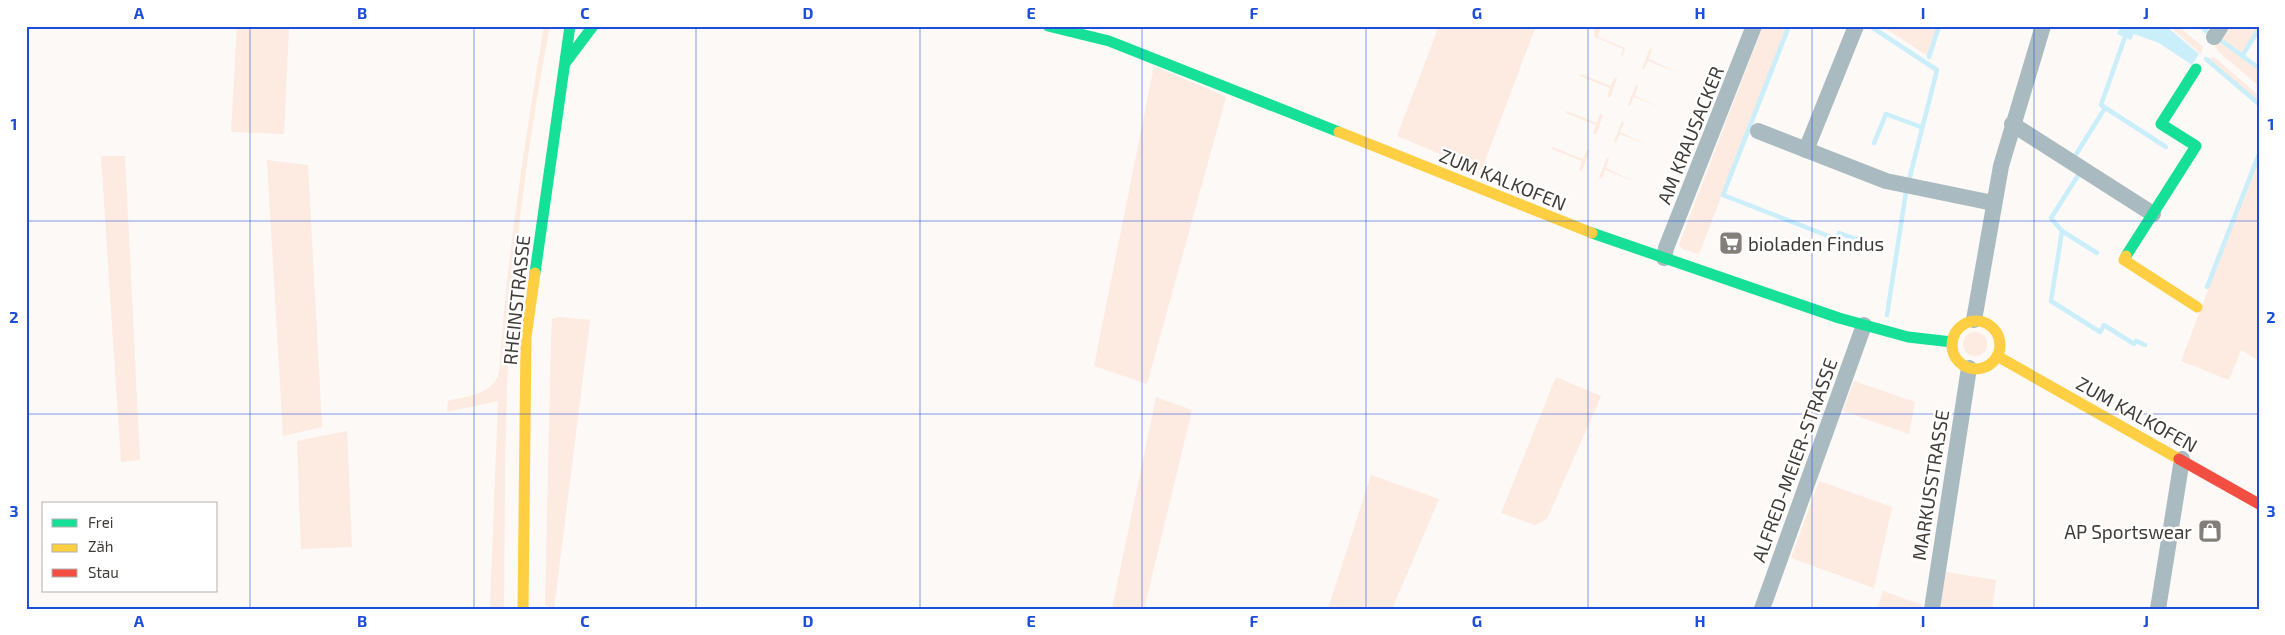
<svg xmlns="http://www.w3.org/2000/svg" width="2285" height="635" viewBox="0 0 2285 635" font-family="'Exo 2',sans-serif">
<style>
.green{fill:#fdeae0}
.water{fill:#caeefa}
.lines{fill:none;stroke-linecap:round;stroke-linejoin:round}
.stream{stroke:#caeefa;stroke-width:4.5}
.street{stroke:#a9bbc0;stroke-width:16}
.fast{stroke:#16e098;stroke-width:11}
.slow{stroke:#ffcf43;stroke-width:11}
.jam{stroke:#f24e42;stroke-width:11}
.grid{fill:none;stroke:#1d4ed8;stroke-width:1;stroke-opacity:0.55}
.labels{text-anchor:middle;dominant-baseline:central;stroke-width:5;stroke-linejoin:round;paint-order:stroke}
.street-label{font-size:19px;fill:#413b37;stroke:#fff}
.poi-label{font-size:19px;fill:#413b37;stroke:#fff;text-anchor:start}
.neatline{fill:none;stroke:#1d4ed8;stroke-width:2}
.grid-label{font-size:16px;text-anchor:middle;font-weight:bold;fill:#1d4ed8}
</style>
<rect width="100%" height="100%" fill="#fcf9f6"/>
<!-- green -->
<g class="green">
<path d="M237,26H289L284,134L231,132Z"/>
<path d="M544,26H550C532,119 519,212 511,307C504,407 505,508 504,609H490L498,401L447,412L448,401C468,396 492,395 499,373C507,256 525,141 544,26Z"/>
<path d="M1439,26H1536L1481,171L1397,136Z"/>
<path d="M1594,26H1601L1598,37L1625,48L1623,56L1621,55L1623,49L1595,37Z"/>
<path d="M1763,26H1787L1699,254L1682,249L1679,244Z"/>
<path d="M1882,26H1938L1928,56Z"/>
<path d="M2169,26H2178L2203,47L2201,54Z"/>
<path d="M2227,26H2259V27L2241,54L2219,38Z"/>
<path d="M2218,41L2259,70V86L2219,52L2215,46Z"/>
<path d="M1650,48L1652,50L1649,59L1679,73L1648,61L1644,69H1642Z"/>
<path d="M2214,57L2259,96V103L2207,59Z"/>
<path d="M1154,66L1226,97L1147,384L1094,366Z"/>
<path d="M1581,74L1611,86L1615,77L1617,78L1610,98L1607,97L1610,88L1580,76Z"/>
<path d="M1636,85L1638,86L1635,96L1665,109L1634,97L1630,106L1628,105Z"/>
<path d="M1566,111L1597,123L1600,114L1603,115L1596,135L1593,134L1596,125L1566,113Z"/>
<path d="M1622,121L1624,123L1620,132L1650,146L1620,134L1616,142H1614Z"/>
<path d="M1552,147L1583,159L1587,151H1589L1582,171L1579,170L1582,161L1552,149Z"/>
<path d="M101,156H125L140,460L121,462Z"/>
<path d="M1607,157L1609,159L1606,168L1636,182L1605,170L1602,178H1599Z"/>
<path d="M2259,157V361L2241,350L2229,380L2181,361Z"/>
<path d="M267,160L308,165L322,427L283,436Z"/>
<path d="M560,317L590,320L554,608L545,605L551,341L552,319Z"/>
<circle cx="1975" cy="344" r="12"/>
<path d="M1556,377L1601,396L1547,519L1535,525L1501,513Z"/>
<path d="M1854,381L1915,402L1909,434L1843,411Z"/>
<path d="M1156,397L1192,410L1144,609H1112Z"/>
<path d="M347,431L352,547L301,549L297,441Z"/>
<path d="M1371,475L1439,499L1392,609H1328Z"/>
<path d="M1819,481L1892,507L1874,588L1791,558Z"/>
<path d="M1946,572L1996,580L1992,609H1940Z"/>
<path d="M1883,591L1923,605L1922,609H1877Z"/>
</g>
<!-- water -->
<path class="water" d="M2121,26H2166L2199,54L2192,65L2159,43L2134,34L2131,40L2117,34Z"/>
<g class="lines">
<!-- stream -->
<g class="stream">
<path d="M1789,26L1723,195L1836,239L1839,233L1876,246"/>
<path d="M1870,26L1937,70L1909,180"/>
<path d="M2200,26L2210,34"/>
<path d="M2125,37L2101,105L2166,147"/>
<path d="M2219,39L2259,68"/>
<path d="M2242,56L2259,29"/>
<path d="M1929,57L1939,26"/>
<path d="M2206,59L2259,104"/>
<path d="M1874,143L1886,114L1921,127"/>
<path d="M2075,156L2105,108"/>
<path d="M2079,174L2051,218L2062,231L2097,253"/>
<path d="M2062,231L2051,301L2100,332L2104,325L2134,344L2136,341L2145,345"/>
<path d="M2207,287L2259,154"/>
<path d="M1887,315L1906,192"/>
</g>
<!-- street -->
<g class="street">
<path d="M2214,37L2221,26"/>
<path d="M2012,124L2153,214"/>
<path d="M1758,131L1886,181L1993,203"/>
<path d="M1806,150L1856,26"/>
<path d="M1664,258L1666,248L1754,26"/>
<path d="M1974,320L2001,166L2043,26"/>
<path d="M1762,609L1864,325"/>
<path d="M1932,609L1969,368"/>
<path d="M2158,609L2182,459"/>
</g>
<!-- fast -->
<g class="fast">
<path d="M1048,26L1109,41L1339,132"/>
<path d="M566,62L593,26"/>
<path d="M1592,233L1839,318L1908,337L1952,342"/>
<path d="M2126,256L2196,146L2161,124L2196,69"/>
<path d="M535,273L570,26"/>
</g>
<!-- slow -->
<g class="slow">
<path d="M1339,132L1592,233"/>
<path d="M2126,256L2124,260L2197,307"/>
<circle cx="1976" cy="345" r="24"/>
<path d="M1997,356L2179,459"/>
<path d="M523,609L526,337L535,273"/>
</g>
<!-- jam -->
<path class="jam" d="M2179,459L2259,504"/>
</g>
<!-- grid -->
<path class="grid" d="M250,26V609M474,26V609M696,26V609M920,26V609M1142,26V609M1366,26V609M1588,26V609M1812,26V609M2034,26V609M26,221H2259M26,414H2259"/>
<!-- icons -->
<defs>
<g id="supermarket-square" transform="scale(1.25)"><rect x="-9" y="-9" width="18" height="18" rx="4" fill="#827e7a" stroke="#fff"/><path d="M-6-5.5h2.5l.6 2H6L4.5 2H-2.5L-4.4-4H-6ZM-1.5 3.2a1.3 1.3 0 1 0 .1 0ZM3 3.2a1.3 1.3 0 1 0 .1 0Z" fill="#fff"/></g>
<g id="shop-square" transform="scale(1.25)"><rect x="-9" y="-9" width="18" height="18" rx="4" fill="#827e7a" stroke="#fff"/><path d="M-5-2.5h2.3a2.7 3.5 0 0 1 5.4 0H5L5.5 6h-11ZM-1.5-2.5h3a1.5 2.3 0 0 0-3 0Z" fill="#fff"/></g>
</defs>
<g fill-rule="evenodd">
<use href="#supermarket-square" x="1731" y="243"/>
<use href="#shop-square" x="2210" y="531"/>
</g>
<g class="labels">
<!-- street labels -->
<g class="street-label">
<text transform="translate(1690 135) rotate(-68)">AM KRAUSACKER</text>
<text transform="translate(1503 179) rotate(22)">ZUM KALKOFEN</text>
<text transform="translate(516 300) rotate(-84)">RHEINSTRASSE</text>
<text transform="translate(2137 414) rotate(29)">ZUM KALKOFEN</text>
<text transform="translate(1794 460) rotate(-70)">ALFRED-MEIER-STRASSE</text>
<text transform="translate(1930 485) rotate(-81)">MARKUSSTRASSE</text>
</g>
<!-- poi labels -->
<g class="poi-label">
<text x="1748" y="243">bioladen Findus</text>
<text x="2192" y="531" text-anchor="end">AP Sportswear</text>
</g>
</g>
<!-- border -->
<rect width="2285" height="635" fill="none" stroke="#ffffff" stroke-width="55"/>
<!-- legend -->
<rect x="42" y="502" width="175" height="90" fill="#ffffff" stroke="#b3b1af"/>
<rect x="52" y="519" width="25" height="8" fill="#16e098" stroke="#b3b1af"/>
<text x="88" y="528" font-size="15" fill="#413b37">Frei</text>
<rect x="52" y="544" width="25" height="8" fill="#ffcf43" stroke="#b3b1af"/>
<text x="88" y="552" font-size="15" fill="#413b37">Zäh</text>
<rect x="52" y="569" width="25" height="8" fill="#f24e42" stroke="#b3b1af"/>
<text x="88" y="578" font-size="15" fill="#413b37">Stau</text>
<rect x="28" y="28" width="2230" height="580" class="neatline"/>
<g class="grid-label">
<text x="139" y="19">A</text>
<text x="362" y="19">B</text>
<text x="585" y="19">C</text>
<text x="808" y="19">D</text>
<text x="1031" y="19">E</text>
<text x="1254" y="19">F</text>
<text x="1477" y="19">G</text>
<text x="1700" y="19">H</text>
<text x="1923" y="19">I</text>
<text x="2146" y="19">J</text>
<text x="14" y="130">1</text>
<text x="2271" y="130">1</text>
<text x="14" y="323">2</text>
<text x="2271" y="323">2</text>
<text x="14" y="517">3</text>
<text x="2271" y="517">3</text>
<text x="139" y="627">A</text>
<text x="362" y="627">B</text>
<text x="585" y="627">C</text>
<text x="808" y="627">D</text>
<text x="1031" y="627">E</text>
<text x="1254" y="627">F</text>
<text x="1477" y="627">G</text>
<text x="1700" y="627">H</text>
<text x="1923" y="627">I</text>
<text x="2146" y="627">J</text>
</g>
</svg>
